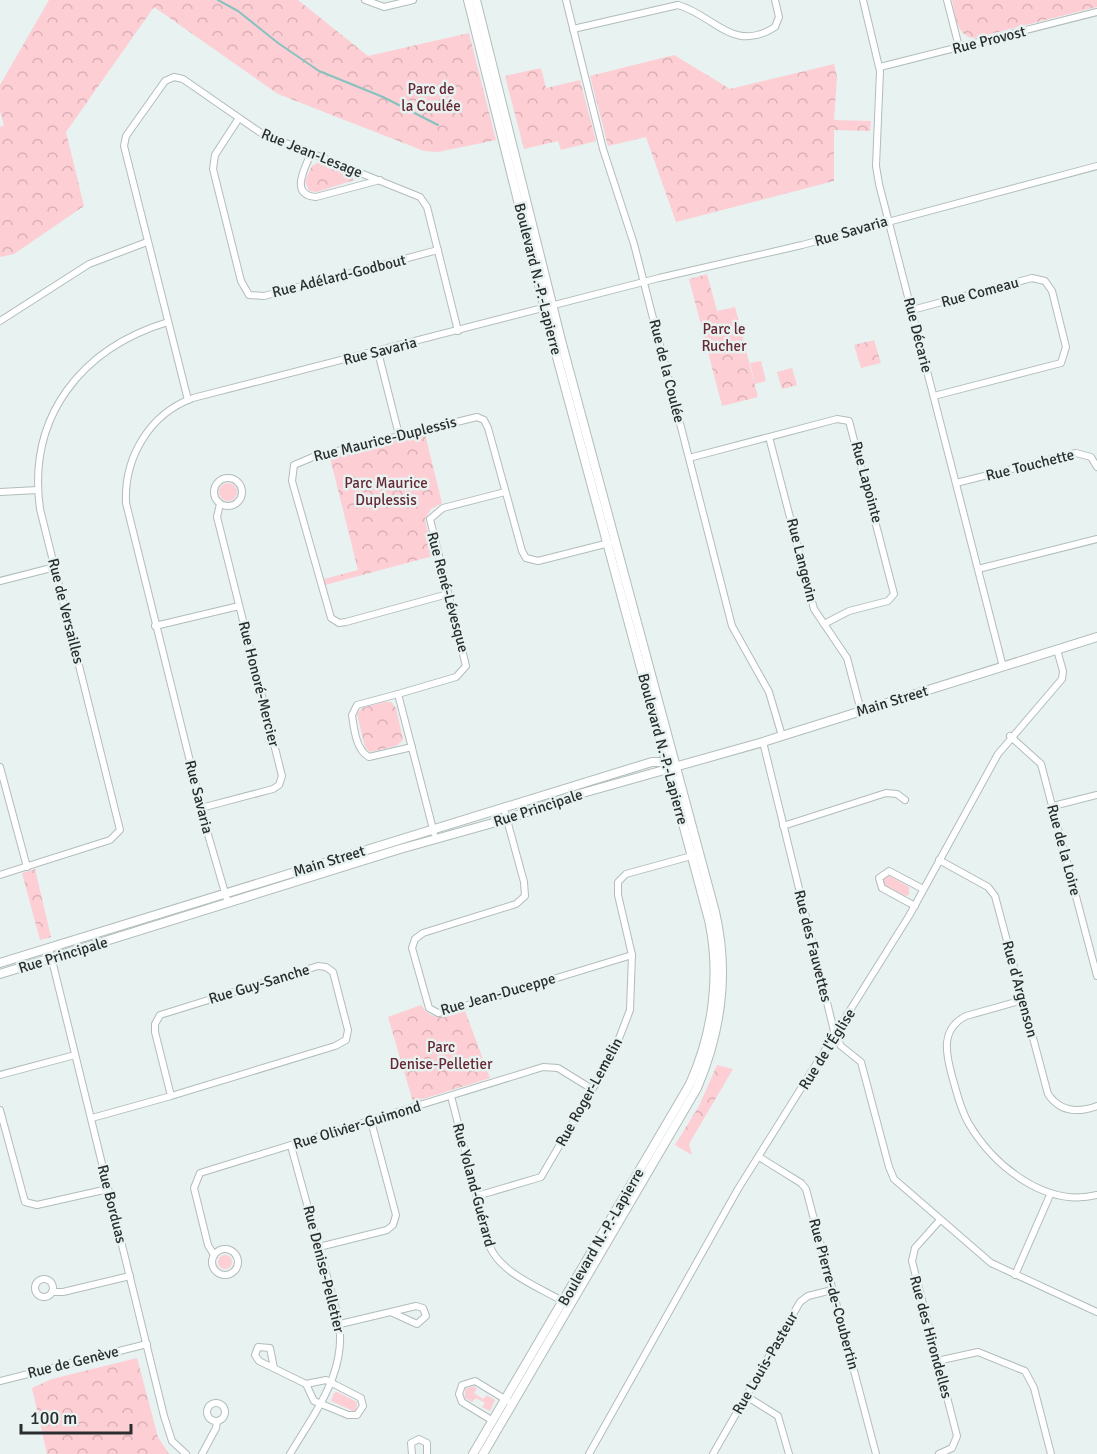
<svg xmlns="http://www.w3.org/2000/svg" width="1097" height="1454" viewBox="0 0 1097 1454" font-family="Signika,sans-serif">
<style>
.grass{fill:#fdced4}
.park{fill:url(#park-crowns)}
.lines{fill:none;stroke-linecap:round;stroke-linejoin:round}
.stream{stroke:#87c2bf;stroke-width:2}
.street-casing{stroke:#b2bcbc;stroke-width:8}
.secondary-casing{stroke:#b2bcbc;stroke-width:10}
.street{stroke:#fff;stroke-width:6}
.secondary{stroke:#fff;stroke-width:8}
.labels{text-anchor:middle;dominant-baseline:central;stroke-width:5;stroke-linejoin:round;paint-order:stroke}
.street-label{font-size:15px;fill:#2a2e2e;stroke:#e7f2f1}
.park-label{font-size:15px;fill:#662834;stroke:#e7f2f1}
</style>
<defs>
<pattern id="park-crowns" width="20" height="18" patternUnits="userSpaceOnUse" patternTransform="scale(1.5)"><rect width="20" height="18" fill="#fdced4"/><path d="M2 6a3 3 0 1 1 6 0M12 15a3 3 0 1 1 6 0" fill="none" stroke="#d9b1b6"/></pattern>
</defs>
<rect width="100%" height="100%" fill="#e7f2f1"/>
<!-- grass -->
<g class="grass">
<path d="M761,361L766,381L755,384L750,363Z"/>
<circle cx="228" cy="492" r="9"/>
<path d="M888,875L909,887V895L905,896L884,885L882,880Z"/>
<circle cx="225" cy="1262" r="7"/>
<path d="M474,1386L477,1389L474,1393L483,1399L487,1395L495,1400L490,1411L482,1407L485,1403L476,1398L472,1402L465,1398V1389Z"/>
<path d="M337,1392L357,1402L356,1410L353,1411L331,1401L334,1393Z"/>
</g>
<!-- park -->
<g class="park">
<path d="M49,0H298L368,56L469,33L496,140L438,152L424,151L278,94L154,7L66,132L84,206L14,254L0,257V127L4,125L0,111V85Z"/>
<path d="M952,0H1097V7L974,38C956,36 956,16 952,0Z"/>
<path d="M674,55L730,89L834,64L837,77L834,120L871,121L870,131L834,130V181L676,222L646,137L608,146L590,76Z"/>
<path d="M541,68L546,88L580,80L596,141L561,150L558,141L524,149L505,76Z"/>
<path d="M319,162L350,173L354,180L317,192L309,191L305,181L312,166Z"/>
<path d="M707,274L717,311L735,307L758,397L722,406L689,279Z"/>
<path d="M874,340L881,363L861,368L854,345Z"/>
<path d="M792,368L797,385L782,389L777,372Z"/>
<path d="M425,434L442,503L431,509L425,519L433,556L325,585L324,579L358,570L330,458Z"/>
<path d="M384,702H391L396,708L403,740L396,746L370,752L365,747L357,714L362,708Z"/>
<path d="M35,869L51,937L40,940L22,873Z"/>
<path d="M421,1005C433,1024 448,1016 465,1011L490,1078L413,1102L388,1017Z"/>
<path d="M717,1065L733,1069L689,1144L692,1155L675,1145L699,1106Z"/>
<path d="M137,1358L158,1437L169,1454H47L32,1388L52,1379Z"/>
</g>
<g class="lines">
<!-- stream -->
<path class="stream" d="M218,0L238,11L278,43L319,71L383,97L438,125"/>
<!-- street casing -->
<g class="street-casing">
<g id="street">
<path d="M365,0L384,7L413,0"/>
<path d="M566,0L603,149L634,244L732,626L769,692L782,736"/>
<path d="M863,0L880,71L876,166L879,184L1003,667"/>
<path d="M947,0L959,47"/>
<path d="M573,29L678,5C714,15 733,54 775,27L779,17L775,0"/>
<path d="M880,67L1097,12"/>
<path d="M239,118L215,155L213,169L241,281L249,295L264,296L438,250"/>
<path d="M311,153C305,168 289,195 316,197L380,180"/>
<path d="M912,310L1032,278L1045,281L1052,291L1066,347L1061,363L934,396"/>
<path d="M0,321L89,264L147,242"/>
<path d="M378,352L399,435"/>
<path d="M188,400L124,146L126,136L165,81L174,77L183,79L261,133L420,197L427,207L458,331"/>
<path d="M769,437L814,609L847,658L861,711"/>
<path d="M689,458L837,419L849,421L894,594L888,601L849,611L824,624"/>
<circle cx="228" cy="492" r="14"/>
<path d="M956,483L1076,453L1091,457L1097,467"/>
<path d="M0,492L38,490"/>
<path d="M978,569L1097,539"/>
<path d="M0,581L55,567"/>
<path d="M448,594L346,622L339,623L331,618L292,481L294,465L313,457L477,417L484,420L488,428L522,551L526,558L538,561L609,543"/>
<path d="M155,626L239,606"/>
<path d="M398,694L357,705L352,715C354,729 356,750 369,757L412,747"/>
<path d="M1010,736L1041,764L1097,976"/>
<path d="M763,742L835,1035L841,1046L861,1062L889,1167L894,1179L991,1263L1097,1312"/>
<path d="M0,767L27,867"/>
<path d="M1053,806L1097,795"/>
<path d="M201,808L273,789L279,785L282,776L217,517L220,504"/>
<path d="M504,809L524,882L525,896L516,904L423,933L415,939L412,948L429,1008L438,1013L455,1009L632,955"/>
<path d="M783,826L886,793L897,794L905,800"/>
<path d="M434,833L398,694L456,677L466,666L430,519L443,508L505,492"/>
<path d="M939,860L988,887L995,896L1048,1094C1060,1112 1078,1113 1097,1106"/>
<path d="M0,875L110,840L120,830L40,509C27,416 82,348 168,322"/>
<path d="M228,903L209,838L126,503C124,458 149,414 193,398L659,278L802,245L1097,166"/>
<path d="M915,906L882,888L879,878L889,871L923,889"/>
<path d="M49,948L164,1416L172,1441L186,1454"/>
<path d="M1023,1000L966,1016C940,1029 946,1054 952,1076C957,1093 960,1109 969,1124C994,1166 1046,1208 1097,1195"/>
<path d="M0,1075L75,1055"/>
<path d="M451,1096L489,1245C501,1274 539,1287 564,1302"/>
<path d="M0,1110L25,1202L37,1205L108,1189"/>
<path d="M92,1118L171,1096L335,1046L346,1040L348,1030L333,972L326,967L318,966L160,1015L155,1024V1032L171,1096"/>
<path d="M759,1157L801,1183L806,1189L876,1454"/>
<path d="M477,1196L541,1177L613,1054L630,1010L632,955L618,895V882L626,874L695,855"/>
<path d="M319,1247L387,1230L393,1225L396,1215L371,1121"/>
<circle cx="225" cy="1262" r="13"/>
<path d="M214,1255L208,1245L194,1188L200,1173L543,1067L558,1068L592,1089"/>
<path d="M1015,1275L1050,1195"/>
<circle cx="44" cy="1288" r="9"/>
<path d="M52,1292H63L130,1276"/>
<path d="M340,1324L416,1306L423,1308L426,1316L417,1324L393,1313"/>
<path d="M937,1361L978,1352L1025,1371L1034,1388L1051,1454"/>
<path d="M274,1368L270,1348L258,1347L255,1355L259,1361L306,1384L326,1380L361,1398L363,1406L357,1415H348L314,1401L306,1384"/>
<path d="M0,1381L147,1344"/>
<path d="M746,1396L778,1416L789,1454"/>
<circle cx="216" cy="1412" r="9"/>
<path d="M493,1421L462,1402L459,1394L462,1385L475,1381L508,1401"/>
<path d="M202,1454L216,1428L217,1421"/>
<path d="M290,1454C316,1410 351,1368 337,1313L291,1146"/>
<path d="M412,1454L411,1443L419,1439L427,1443V1454"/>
<path d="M589,1454L738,1189L909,916L998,754L1062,679L1063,671L1057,650"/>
<path d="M713,1454L800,1302L808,1296L832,1290"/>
<path d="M939,1454L952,1448L957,1436L912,1261L915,1248L940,1220"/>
</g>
</g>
<!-- secondary casing -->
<g class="secondary-casing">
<g id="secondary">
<path d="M468,0L557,357L709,920C721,975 713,1033 690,1084L473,1454"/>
<path d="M476,0L562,344L715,912C729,972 721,1032 697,1088L483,1454"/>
<path d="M0,963L652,762H670"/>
<path d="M0,974L400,849L507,819L572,796L763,742L1097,637"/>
</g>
</g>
<!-- street -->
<use href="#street" class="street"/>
<!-- secondary -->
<use href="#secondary" class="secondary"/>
</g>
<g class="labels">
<!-- street labels -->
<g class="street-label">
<text transform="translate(989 40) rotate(-14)">Rue Provost</text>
<text transform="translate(312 153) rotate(22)">Rue Jean-Lesage</text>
<text transform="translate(851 231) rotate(-16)">Rue Savaria</text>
<text transform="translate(339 276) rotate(-14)">Rue Adélard-Godbout</text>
<text transform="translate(538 279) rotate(76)">Boulevard N.-P.-Lapierre</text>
<text transform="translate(980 292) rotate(-15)">Rue Comeau</text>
<text transform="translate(918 335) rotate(76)">Rue Décarie</text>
<text transform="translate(380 351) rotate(-14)">Rue Savaria</text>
<text transform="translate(667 371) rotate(76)">Rue de la Coulée</text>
<text transform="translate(385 439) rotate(-14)">Rue Maurice-Duplessis</text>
<text transform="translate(1030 465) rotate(-14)">Rue Touchette</text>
<text transform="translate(867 482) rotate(75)">Rue Lapointe</text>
<text transform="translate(802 560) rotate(76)">Rue Langevin</text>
<text transform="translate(448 592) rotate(75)">Rue René-Lévesque</text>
<text transform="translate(66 611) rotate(76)">Rue de Versailles</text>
<text transform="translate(259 684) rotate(76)">Rue Honoré-Mercier</text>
<text transform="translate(892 701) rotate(-17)">Main Street</text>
<text transform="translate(663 749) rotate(75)">Boulevard N.-P.-Lapierre</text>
<text transform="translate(199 797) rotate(76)">Rue Savaria</text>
<text transform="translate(538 808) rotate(-18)">Rue Principale</text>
<text transform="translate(1064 850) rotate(75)">Rue de la Loire</text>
<text transform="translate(329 861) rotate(-17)">Main Street</text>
<text transform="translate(813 946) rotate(76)">Rue des Fauvettes</text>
<text transform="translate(63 955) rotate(-17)">Rue Principale</text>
<text transform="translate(259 984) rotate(-17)">Rue Guy-Sanche</text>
<text transform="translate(1020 989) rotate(75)">Rue d'Argenson</text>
<text transform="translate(498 994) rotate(-16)">Rue Jean-Duceppe</text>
<text transform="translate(827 1049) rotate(-58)">Rue de l'Église</text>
<text transform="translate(589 1092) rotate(-61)">Rue Roger-Lemelin</text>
<text transform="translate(357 1125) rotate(-17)">Rue Olivier-Guimond</text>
<text transform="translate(474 1185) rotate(75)">Rue Yoland-Guérard</text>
<text transform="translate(112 1204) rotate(76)">Rue Borduas</text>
<text transform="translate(601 1237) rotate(-60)">Boulevard N.-P.-Lapierre</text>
<text transform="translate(324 1269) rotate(76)">Rue Denise-Pelletier</text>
<text transform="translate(834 1294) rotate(75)">Rue Pierre-de-Coubertin</text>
<text transform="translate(931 1337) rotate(75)">Rue des Hirondelles</text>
<text transform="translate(73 1362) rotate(-14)">Rue de Genève</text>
<text transform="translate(765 1363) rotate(-60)">Rue Louis-Pasteur</text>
</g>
<!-- park labels -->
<g class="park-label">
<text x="431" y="89">Parc de<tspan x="431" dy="17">la Coulée</tspan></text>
<text x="724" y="329">Parc le<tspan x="724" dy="17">Rucher</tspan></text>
<text x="386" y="483">Parc Maurice<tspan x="386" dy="17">Duplessis</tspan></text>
<text x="441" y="1047">Parc<tspan x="441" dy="17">Denise-Pelletier</tspan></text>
</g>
</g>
<!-- scale -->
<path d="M21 1424v9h110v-9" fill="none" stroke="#2a2e2e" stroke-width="3"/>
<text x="30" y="1424" font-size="18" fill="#2a2e2e" stroke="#e7f2f1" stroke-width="4.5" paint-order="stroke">100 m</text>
</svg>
